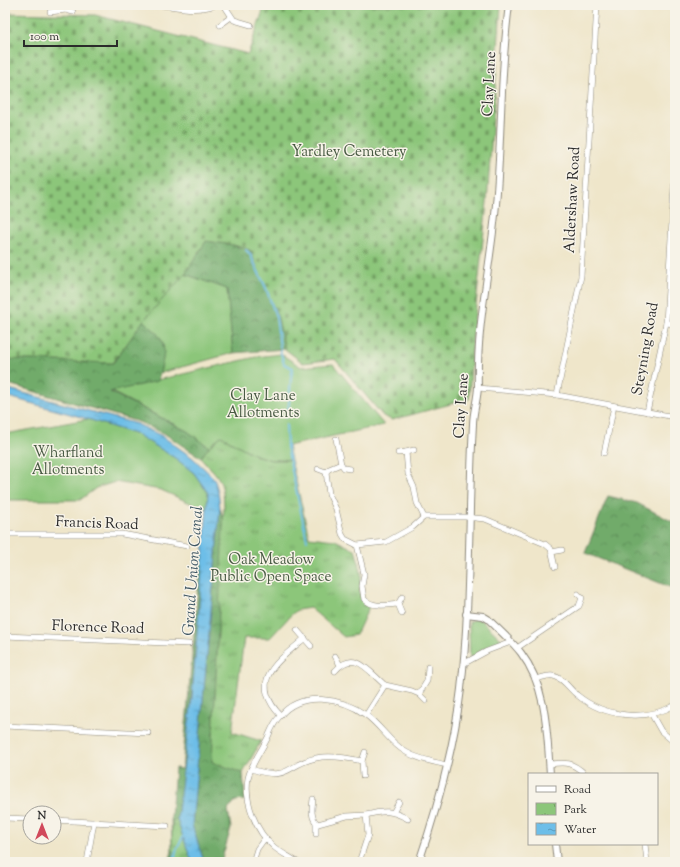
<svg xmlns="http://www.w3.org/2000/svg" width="680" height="867" viewBox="0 0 680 867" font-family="'Sorts Mill Goudy',serif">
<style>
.green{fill:#8cc67a;stroke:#5c7852}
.forest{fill:url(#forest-crowns);stroke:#4e6b4a}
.cemetery{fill:url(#cemetery-stones);stroke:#5c7852}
.park{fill:url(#park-tufts);stroke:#5c7852}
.water{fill:url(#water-ripples);stroke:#4c748a}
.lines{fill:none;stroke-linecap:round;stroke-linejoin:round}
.stream{stroke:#6dbee8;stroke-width:2}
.minor-casing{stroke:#8d887a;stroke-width:6}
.tertiary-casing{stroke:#8d887a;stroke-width:8}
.minor{stroke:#fff;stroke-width:5}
.tertiary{stroke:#fff;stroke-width:6}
.labels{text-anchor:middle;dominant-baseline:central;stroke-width:3;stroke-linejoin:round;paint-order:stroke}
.street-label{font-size:15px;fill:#2b2b2b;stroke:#f7f3e8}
.park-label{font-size:15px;fill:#485a43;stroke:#f7f3e8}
.water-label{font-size:16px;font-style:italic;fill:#3f5764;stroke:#f7f3e8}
</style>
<defs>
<pattern id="forest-crowns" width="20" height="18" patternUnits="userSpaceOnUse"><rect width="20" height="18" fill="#71ab6a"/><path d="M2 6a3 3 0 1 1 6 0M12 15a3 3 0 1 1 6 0" fill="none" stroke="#5d8b57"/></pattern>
<pattern id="cemetery-stones" width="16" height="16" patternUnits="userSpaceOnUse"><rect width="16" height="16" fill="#8cc67a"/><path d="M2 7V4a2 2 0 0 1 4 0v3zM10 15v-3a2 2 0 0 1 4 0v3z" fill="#73a164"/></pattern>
<pattern id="park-tufts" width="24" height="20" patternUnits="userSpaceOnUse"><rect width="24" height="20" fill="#8cc67a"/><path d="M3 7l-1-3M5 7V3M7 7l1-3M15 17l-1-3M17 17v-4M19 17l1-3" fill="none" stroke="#73a164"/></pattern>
<pattern id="water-ripples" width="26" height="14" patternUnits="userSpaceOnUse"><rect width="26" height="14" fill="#6dbee8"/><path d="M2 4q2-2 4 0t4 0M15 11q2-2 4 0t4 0" fill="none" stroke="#5a9bbc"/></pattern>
</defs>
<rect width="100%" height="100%" fill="#f7f3e8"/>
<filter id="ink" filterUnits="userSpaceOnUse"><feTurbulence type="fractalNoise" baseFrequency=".025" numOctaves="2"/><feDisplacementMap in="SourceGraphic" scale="8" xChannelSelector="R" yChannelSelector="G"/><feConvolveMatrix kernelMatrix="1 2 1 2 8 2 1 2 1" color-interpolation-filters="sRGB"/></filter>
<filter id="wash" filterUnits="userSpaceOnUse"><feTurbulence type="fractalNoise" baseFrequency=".012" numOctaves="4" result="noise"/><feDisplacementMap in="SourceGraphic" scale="16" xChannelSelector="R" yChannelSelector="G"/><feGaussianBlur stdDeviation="0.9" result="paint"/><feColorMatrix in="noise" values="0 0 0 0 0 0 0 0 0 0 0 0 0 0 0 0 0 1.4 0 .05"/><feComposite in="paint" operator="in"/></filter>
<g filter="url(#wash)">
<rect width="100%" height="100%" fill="#efe6ca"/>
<!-- green -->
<g class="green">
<path d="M185,274L227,289L233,353L160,373C166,345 167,340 143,321Z"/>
<path d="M281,354L301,367L333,364L384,425L288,446L291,460H271L255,455L221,436L209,447L187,431L110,391L256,357Z"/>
<path d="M88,419L138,435L175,458L194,473L208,493L207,509L197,506L161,490L115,482L96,488L80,500H5V434Z"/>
<path d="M475,619H480L503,641L484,649L470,658L469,622Z"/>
</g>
<!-- forest -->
<g class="forest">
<path d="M206,241L234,245L250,250L278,318L285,349L233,353L227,289L185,274Z"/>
<path d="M143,321C171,343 165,349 158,381L110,392L187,431L209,447L221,436L255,455L271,460H291L307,531L223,481L201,458L165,434L139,422L5,383V359L113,363Z"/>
<path d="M608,496L637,503L675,523V589L585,553Z"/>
<path d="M220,508L224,520L231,526L219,612L212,762L243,773L245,800L235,801L228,810L231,828L221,862H204L192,825Z"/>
<path d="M201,555L204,556L185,764L177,820L192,862H169L172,851L171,817L175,768L182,769Z"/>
</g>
<!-- cemetery -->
<path class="cemetery" d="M265,5H501L487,202L473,333L469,399L392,420L383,416L335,359L303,363L285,349L278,318L250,250L234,245L206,241L185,274L143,321L113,363L5,359V13L95,15L248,54Z"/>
<!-- park -->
<g class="park">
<path d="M221,436L255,455L271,460H291L309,537L335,540L355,550C357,557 360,565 361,572C362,586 354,598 369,607L356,635L344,637L310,608L297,610L291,615L270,638H244L232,732L261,741L243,773L212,762L224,506C223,479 219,477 201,458L209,447Z"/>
<path d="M177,820L192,862H172L174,851H172V821Z"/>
</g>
<!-- water -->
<path class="water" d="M5,388L137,424L162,436L193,458L214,478L218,491L220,508L192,825L204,862H192L177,820L192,698L208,493L194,473L175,458L138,435L88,419L5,396Z"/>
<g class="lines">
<!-- stream -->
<g class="stream">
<path d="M246,250L250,254L266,288L276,317L280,347"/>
<path d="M280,350L284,364L293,368C288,384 292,401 286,417"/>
<path d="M286,424L287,447L307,540"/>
<path d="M174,862L176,851L184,835"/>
</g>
</g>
</g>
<g filter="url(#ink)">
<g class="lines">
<!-- minor casing -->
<g class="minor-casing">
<g id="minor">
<path d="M161,5C178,7 198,12 215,5"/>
<path d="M224,5L234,20L251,25"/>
<path d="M66,10L73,12"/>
<path d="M50,12L66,10V5"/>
<path d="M220,25L231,17"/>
<path d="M666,323L675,324"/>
<path d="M478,388L557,395L675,417"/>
<path d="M557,395L581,276L597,5"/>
<path d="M647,412L666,323L675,170"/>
<path d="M336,439L341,464L344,468L350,469"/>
<path d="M406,452L414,450"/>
<path d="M398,453L406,452L408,474L414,487L417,503L424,517"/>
<path d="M604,453L614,406"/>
<path d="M341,464L329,469L326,472L329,494L336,509L342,534L345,539L357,545L386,542L413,527L424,517H465L485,519L545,544L551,549L555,567"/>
<path d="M318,469L326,472"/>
<path d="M5,534H122L187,546"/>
<path d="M357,545L364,574L362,586L364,599C372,608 388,605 398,604L402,597"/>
<path d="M552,552L562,550"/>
<path d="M398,604L402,614"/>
<path d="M297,630L311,646"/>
<path d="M5,636L189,644"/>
<path d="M517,648L579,606L582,598L578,594"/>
<path d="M335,656L340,665"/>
<path d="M463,664L487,651L511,642"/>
<path d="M335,671C355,648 369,672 385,685L366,715"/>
<path d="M535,679C541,678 547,675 553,676C563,677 570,690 577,695C604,717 645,722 675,705"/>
<path d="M385,685L412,691L419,694L427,681L428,667"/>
<path d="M419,694L426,701"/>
<path d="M280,715C248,680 277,662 305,638"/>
<path d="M652,715L661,731L675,743"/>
<path d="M5,726L148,733"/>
<path d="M362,761L363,776"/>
<path d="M550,764C566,762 572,762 585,774"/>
<path d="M251,769C292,782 284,765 316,758C330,755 348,758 362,761L365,752"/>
<path d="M313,799C312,807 310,819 318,824L347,816L366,815L368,835L359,862"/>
<path d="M394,811L399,802"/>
<path d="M366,815C385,810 391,810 408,819"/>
<path d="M5,818L30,819"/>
<path d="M54,820L167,826"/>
<path d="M316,823V834"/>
<path d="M645,844L647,862"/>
<path d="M87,862L94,822"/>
<path d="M253,862L257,849L265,838"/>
<path d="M297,862C290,857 281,853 274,847C256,832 244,802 248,778C251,764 262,750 268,737C271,730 274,722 280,716C301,690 342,698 366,715C381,726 390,743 406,752C418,759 433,762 447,765"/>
</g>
</g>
<!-- tertiary casing -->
<g class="tertiary-casing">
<g id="tertiary">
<path d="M466,614L483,616L488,619C499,630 511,640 521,653C547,687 547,733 550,774"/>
<path d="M555,844L557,862"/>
<path d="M419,862C438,806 454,748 461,689C471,602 468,512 473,424C473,412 478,398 478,386C476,325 491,265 496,204C502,138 500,71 509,5"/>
</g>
</g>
<!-- minor -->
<use href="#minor" class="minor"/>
<!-- tertiary -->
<use href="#tertiary" class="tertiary"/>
</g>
</g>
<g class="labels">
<!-- street labels -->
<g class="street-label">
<text transform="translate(490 84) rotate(-87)">Clay Lane</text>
<text transform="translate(573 200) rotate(-87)">Aldershaw Road</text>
<text transform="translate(646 349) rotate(-80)">Steyning Road</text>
<text transform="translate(462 406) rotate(-86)">Clay Lane</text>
<text transform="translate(97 524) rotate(2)">Francis Road</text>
<text transform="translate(98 628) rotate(2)">Florence Road</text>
</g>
<!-- park labels -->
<g class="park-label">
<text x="349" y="152">Yardley Cemetery</text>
<text x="263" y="396">Clay Lane<tspan x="263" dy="17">Allotments</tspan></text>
<text x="68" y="453">Wharfland<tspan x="68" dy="17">Allotments</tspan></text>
<text x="271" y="560">Oak Meadow<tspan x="271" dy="17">Public Open Space</tspan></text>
</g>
<!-- water labels -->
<g class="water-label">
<text transform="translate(194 571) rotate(-86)">Grand Union Canal</text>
</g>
</g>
<!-- margin -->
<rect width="680" height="867" fill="none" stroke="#f7f3e8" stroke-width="20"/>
<!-- legend -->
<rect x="528" y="773" width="130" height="72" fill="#f7f3e8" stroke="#a5a39c"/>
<rect x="536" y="786" width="20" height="6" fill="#ffffff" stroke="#a5a39c"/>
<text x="564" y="793" font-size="12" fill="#2b2b2b">Road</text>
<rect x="536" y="803" width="20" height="12" fill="url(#park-tufts)" stroke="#a5a39c"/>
<text x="564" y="813" font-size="12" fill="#2b2b2b">Park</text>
<rect x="536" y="823" width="20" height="12" fill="url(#water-ripples)" stroke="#a5a39c"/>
<text x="564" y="833" font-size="12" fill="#2b2b2b">Water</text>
<!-- north arrow -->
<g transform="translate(42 825)"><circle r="19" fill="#f7f3e8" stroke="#a5a39c"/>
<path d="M0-3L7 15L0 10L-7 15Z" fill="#d1495b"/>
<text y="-6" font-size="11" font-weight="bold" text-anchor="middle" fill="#2b2b2b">N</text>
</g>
<!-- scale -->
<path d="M24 40v6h93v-6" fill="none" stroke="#2b2b2b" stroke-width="2"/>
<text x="30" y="40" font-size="12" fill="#2b2b2b" stroke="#f7f3e8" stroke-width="3" paint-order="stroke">100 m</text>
</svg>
